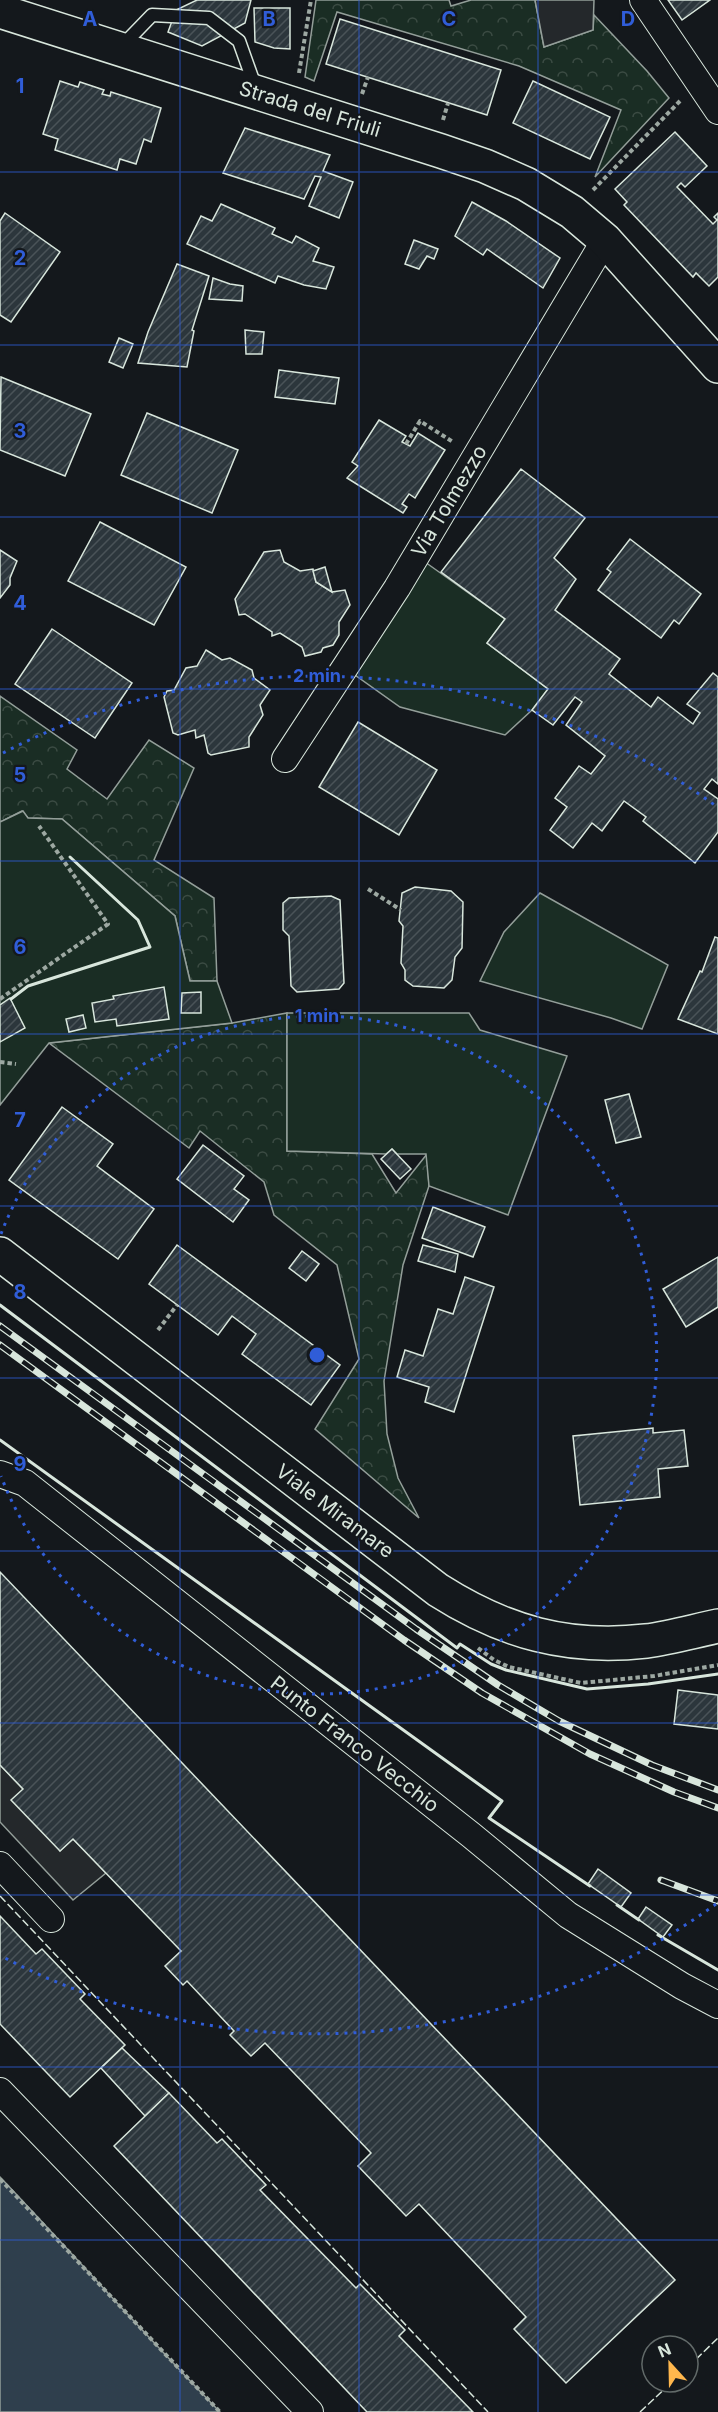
<svg xmlns="http://www.w3.org/2000/svg" width="718" height="2412" viewBox="0 0 718 2412" font-family="Inter,sans-serif">
<style>
.forest{fill:url(#forest-crowns);stroke:#939e99;stroke-width:1.5}
.pitch{fill:#1a2d24;stroke:#939e99;stroke-width:1.5}
.parking{fill:#24282b;stroke:#939e99;stroke-width:1.5}
.water{fill:#2f3f4d;stroke:#939e99;stroke-width:1.5}
.building{fill:url(#building-hatch);stroke:#d8e6dc;stroke-width:1.5}
.lines{fill:none;stroke-linecap:round;stroke-linejoin:round}
.lane-casing{stroke:#d8e6dc;stroke-width:15}
.street-casing{stroke:#d8e6dc;stroke-width:28}
.secondary-casing{stroke:#d8e6dc;stroke-width:36}
.primary-casing{stroke:#d8e6dc;stroke-width:36}
.path{stroke:#9da8a2;stroke-width:4;stroke-dasharray:4.5 3;stroke-linecap:butt}
.lane{stroke:#14181c;stroke-width:12}
.street{stroke:#14181c;stroke-width:26}
.secondary{stroke:#14181c;stroke-width:33}
.primary{stroke:#14181c;stroke-width:33}
.rail-casing{stroke:#d8e6dc;stroke-width:7}
.rail{stroke:#14181c;stroke-width:4.5;stroke-dasharray:14;stroke-linecap:butt}
.fence{stroke:#d8e6dc;stroke-width:1.5;stroke-dasharray:8 3;stroke-linecap:butt}
.wall{stroke:#d8e6dc;stroke-width:3}
.grid{fill:none;stroke:#305dd8;stroke-width:1.5;stroke-opacity:0.55}
.ring{fill:none;stroke:#305dd8;stroke-width:3;stroke-dasharray:3 6}
.labels{text-anchor:middle;dominant-baseline:central;stroke-width:4.5;stroke-linejoin:round;paint-order:stroke}
.street-label{font-size:20px;fill:#d8e6dc;stroke:#14181c}
.grid-label{font-size:20px;text-anchor:middle;font-weight:bold;fill:#305dd8;stroke:#14181c;stroke-width:4.5;stroke-linejoin:round;paint-order:stroke}
.centre{fill:#305dd8;stroke:#14181c;stroke-width:3}
.ring-label{font-size:18px;text-anchor:middle;font-weight:bold;fill:#305dd8;stroke:#14181c;stroke-width:4.5;stroke-linejoin:round;paint-order:stroke}
</style>
<defs>
<pattern id="forest-crowns" width="20" height="18" patternUnits="userSpaceOnUse" patternTransform="scale(1.5)"><rect width="20" height="18" fill="#1a2d24"/><path d="M2 6a3 3 0 1 1 6 0M12 15a3 3 0 1 1 6 0" fill="none" stroke="#3b4b43"/></pattern>
<pattern id="building-hatch" width="6" height="6" patternUnits="userSpaceOnUse" patternTransform="scale(1.5)"><rect width="6" height="6" fill="#2c363c"/><path d="M-1 1l2-2M0 6l6-6M5 7l2-2" fill="none" stroke="#4a5358"/></pattern>
</defs>
<rect width="100%" height="100%" fill="#14181c"/>
<!-- forest -->
<g class="forest">
<path d="M316,0H449L451,6L471,0H535L544,47L593,30L594,15L647,71L669,98L595,177L621,110L519,66L337,12L314,81L305,77Z"/>
<path d="M0,696L77,750L67,769L107,799L149,740L194,768L154,860L214,898L217,981H190L175,916L62,819L28,818L22,811L0,822Z"/>
<path d="M287,1013V1151L372,1154L396,1193L427,1154L429,1186L403,1265L384,1381L387,1434L398,1478L419,1518L315,1429L359,1359L337,1265L274,1215L264,1182L200,1131L189,1148L49,1043L232,1023Z"/>
</g>
<!-- pitch -->
<g class="pitch">
<path d="M425,562L505,619L487,643L548,689L532,710L505,735L400,707L355,675Z"/>
<path d="M23,811L28,818L62,819L175,916L190,981H217L232,1023L49,1043L0,1105V822Z"/>
<path d="M540,893L668,965L642,1029L611,1018L480,981L504,932Z"/>
<path d="M287,1013H469L480,1030L567,1056L508,1215L429,1186L426,1154H397L392,1149L386,1154L287,1151Z"/>
</g>
<!-- parking -->
<g class="parking">
<path d="M535,0H594L593,30L544,47Z"/>
<path d="M0,1765L23,1789L60,1851L73,1839L106,1873L73,1900L0,1822Z"/>
</g>
<!-- water -->
<path class="water" d="M0,2177C74,2255 145,2335 220,2412H0Z"/>
<!-- building -->
<g class="building">
<path d="M197,0H251L245,23L202,46L168,32L176,10Z"/>
<path d="M668,0H710L682,20Z"/>
<path d="M254,8H290V49L274,48L255,42Z"/>
<path d="M340,19L501,70L487,115L326,64Z"/>
<path d="M60,81L78,87L80,82L104,90L102,94L110,96L111,92L161,108L151,142L144,139L136,164L120,159L117,170L55,150L58,139L43,134Z"/>
<path d="M533,81L610,117L590,159L513,123Z"/>
<path d="M245,128L330,155L323,171L353,182L339,218L309,206L321,177L315,176L304,199L223,173Z"/>
<path d="M675,132L707,166L685,187L681,183L677,187L713,224L717,220L714,217L718,213V277L709,286L696,273L693,277L624,205L627,202L615,189Z"/>
<path d="M472,202L506,221L560,258L543,288L487,249L483,255L455,236Z"/>
<path d="M221,204L275,228L272,234L292,243L296,236L319,248L313,261L334,267L326,289L304,285L278,276L275,283L187,244L201,216L212,221Z"/>
<path d="M5,213L60,252L11,322L0,315V221Z"/>
<path d="M414,240L438,249L434,259L427,256L419,269L405,264Z"/>
<path d="M177,264L209,276L192,330L194,331L187,367L138,363L148,332Z"/>
<path d="M213,278L230,284L243,286L242,301L209,299Z"/>
<path d="M245,330L264,332L262,354H246Z"/>
<path d="M119,338L133,344L123,368L109,362Z"/>
<path d="M279,370L339,378L335,404L275,397Z"/>
<path d="M1,377L91,414L65,476L0,450Z"/>
<path d="M147,413L238,450L212,513L121,475Z"/>
<path d="M379,420L406,436L402,442L410,446L418,433L445,450L415,498L409,494L402,504L407,507L403,513L347,478L358,466L352,462Z"/>
<path d="M521,469L585,518L554,558L576,579L555,610L620,659L609,674L651,707L658,697L693,724L700,713L687,704L713,673L718,677V784L712,779L704,789L718,799V832L695,863L643,821L646,817L624,801L602,831L592,823L573,848L550,830L567,807L555,798L579,766L591,774L605,756L566,725L582,702L575,697L553,725L532,710L548,689L487,643L505,619L441,572Z"/>
<path d="M100,522L186,567L154,625L68,581Z"/>
<path d="M630,539L701,594L679,624L674,620L661,638L598,590L611,572L607,569Z"/>
<path d="M0,550L17,561L10,578V585L0,598Z"/>
<path d="M280,550L284,562L300,571L313,569L316,582L332,592L345,590L350,605L339,622V635L333,645L323,648L321,652L305,656L302,647L280,633L272,636V632L245,614L239,615L235,599L264,552Z"/>
<path d="M325,567L332,592L316,582L313,571Z"/>
<path d="M52,629L132,683L95,738L15,684Z"/>
<path d="M206,650L222,660L230,658L252,670L254,678L270,690L260,705L263,715L249,737V747L211,755L208,753L204,735L196,738L195,730L178,735L173,733L164,697L167,691L174,690L186,668L197,666Z"/>
<path d="M358,722L437,770L399,835L319,787Z"/>
<path d="M415,887L451,891L463,902L462,948L455,957L452,980L444,988L413,986L405,980V970L401,963L403,926L399,921L402,893Z"/>
<path d="M331,896L340,900L344,983L339,989L297,992L291,986L289,936L283,930V903L289,898Z"/>
<path d="M715,937L718,938V1034L678,1019L700,971L702,972Z"/>
<path d="M164,987L169,1019L117,1026L116,1019L95,1022L92,1003L114,999L113,996Z"/>
<path d="M201,992V1013H181L182,993Z"/>
<path d="M10,998L25,1028L0,1042V1005Z"/>
<path d="M83,1015L86,1028L69,1032L66,1019Z"/>
<path d="M629,1094L641,1137L616,1143L605,1100Z"/>
<path d="M62,1107L113,1144L97,1166L154,1209L118,1259L9,1180Z"/>
<path d="M203,1145L244,1176L234,1189L249,1200L233,1222L177,1179Z"/>
<path d="M392,1149L411,1169L400,1179L381,1159Z"/>
<path d="M433,1207L485,1227L473,1257L422,1238Z"/>
<path d="M177,1245L340,1365L311,1405L242,1354L256,1334L232,1316L218,1335L149,1284Z"/>
<path d="M423,1245L458,1254L455,1272L418,1261Z"/>
<path d="M302,1251L319,1264L306,1281L289,1268Z"/>
<path d="M718,1257V1307L686,1327L663,1289Z"/>
<path d="M465,1277L494,1287L454,1412L425,1402L429,1387L397,1377L405,1350L423,1356L438,1309L453,1314Z"/>
<path d="M653,1428V1433L684,1430L688,1466L658,1469L660,1497L580,1505L573,1436Z"/>
<path d="M0,1572L675,2280L566,2383L514,2329L526,2317L419,2204L406,2216L358,2166L371,2153L265,2043L251,2056L230,2035L234,2031L187,1981L183,1985L165,1966L181,1951L73,1839L60,1851L11,1800L23,1789L0,1765Z"/>
<path d="M678,1690L718,1695V1729L674,1724Z"/>
<path d="M598,1869L631,1893L621,1907L588,1884Z"/>
<path d="M646,1907L672,1925L663,1937L638,1919Z"/>
<path d="M0,1916L36,1954L42,1949L85,1994L80,1999L125,2045L70,2097L0,2024Z"/>
<path d="M122,2048L169,2093L145,2116L101,2068Z"/>
<path d="M169,2093L217,2143L222,2139L266,2185L260,2190L356,2288L360,2284L405,2330L399,2336L473,2412H367L114,2146Z"/>
</g>
<g class="lines">
<!-- lane casing -->
<g class="lane-casing">
<path id="lane" d="M122,46L152,15L209,18L239,41L255,86"/>
</g>
<!-- street casing -->
<g class="street-casing">
<g id="street">
<path d="M643,0L718,111"/>
<path d="M285,759L397,588L605,240"/>
<path d="M0,1474L25,1483L471,1835L568,1915L682,1986L718,2005"/>
<path d="M0,1865L51,1919"/>
<path d="M0,2091L310,2412"/>
</g>
</g>
<!-- secondary casing -->
<g class="secondary-casing">
<path id="secondary" d="M0,11L441,151L485,166L526,184L572,212L605,240L718,366"/>
</g>
<!-- primary casing -->
<g class="primary-casing">
<path id="primary" d="M0,1254L438,1590C504,1632 568,1650 646,1641C670,1638 694,1631 718,1626"/>
</g>
<!-- path -->
<g class="path">
<path d="M299,73L311,0"/>
<path d="M362,94L368,77"/>
<path d="M443,120L448,103"/>
<path d="M593,190L680,101"/>
<path d="M406,444L420,421L453,442"/>
<path d="M368,889L401,910"/>
<path d="M0,999L108,924L39,826"/>
<path d="M0,1062L16,1064"/>
<path d="M158,1330L177,1305"/>
<path d="M478,1648L494,1660L509,1667L581,1683L654,1676L718,1665"/>
<path d="M0,2179L220,2412"/>
</g>
<!-- lane -->
<use href="#lane" class="lane"/>
<!-- street -->
<use href="#street" class="street"/>
<!-- secondary -->
<use href="#secondary" class="secondary"/>
<!-- primary -->
<use href="#primary" class="primary"/>
<!-- rail casing -->
<g class="rail-casing">
<g id="rail">
<path d="M0,1326L416,1629L498,1685L559,1721L652,1765L718,1790"/>
<path d="M0,1345L404,1640L482,1693L590,1754L674,1792L718,1808"/>
<path d="M661,1880L718,1901"/>
</g>
</g>
<!-- rail -->
<use href="#rail" class="rail"/>
<!-- fence -->
<g class="fence">
<path d="M0,1896L488,2412"/>
<path d="M688,2367L718,2338"/>
<path d="M640,2412L672,2382"/>
</g>
<!-- wall -->
<g class="wall">
<path d="M11,999L28,986L150,947L138,920L70,857"/>
<path d="M0,1305L457,1648L460,1644L491,1664L506,1670L587,1689L648,1684L718,1674"/>
<path d="M0,1440L502,1801L489,1818L590,1886"/>
<path d="M617,1905L639,1920"/>
<path d="M658,1935L718,1970"/>
</g>
</g>
<!-- grid -->
<path class="grid" d="M180,0V2412M359,0V2412M538,0V2412M0,172H718M0,345H718M0,517H718M0,689H718M0,861H718M0,1034H718M0,1206H718M0,1378H718M0,1551H718M0,1723H718M0,1895H718M0,2067H718M0,2240H718"/>
<!-- distance rings -->
<g class="ring">
<path d="M1 1234A339 339 0 1 1 1 1476"/>
<path d="M716 1904A679 679 0 0 1 3 1957M3 753A679 679 0 0 1 716 806"/>
</g>
<g class="labels">
<!-- street labels -->
<g class="street-label">
<text transform="translate(310 109) rotate(17)">Strada del Friuli</text>
<text transform="translate(449 501) rotate(-59)">Via Tolmezzo</text>
<text transform="translate(335 1511) rotate(37)">Viale Miramare</text>
<text transform="translate(355 1744) rotate(38)">Punto Franco Vecchio</text>
</g>
</g>
<g class="grid-label">
<text x="90" y="26">A</text>
<text x="269" y="26">B</text>
<text x="449" y="26">C</text>
<text x="628" y="26">D</text>
<text x="20" y="93">1</text>
<text x="20" y="265">2</text>
<text x="20" y="438">3</text>
<text x="20" y="610">4</text>
<text x="20" y="782">5</text>
<text x="20" y="954">6</text>
<text x="20" y="1127">7</text>
<text x="20" y="1299">8</text>
<text x="20" y="1471">9</text>
</g>
<circle cx="317" cy="1355" r="9" class="centre"/>
<g class="ring-label">
<text x="317" y="682">2 min</text>
<text x="317" y="1022">1 min</text>
</g>
<!-- north arrow -->
<g transform="translate(670 2364) rotate(338)"><circle r="28" fill="#14181c" stroke="#626a69" stroke-width="1.5"/>
<path d="M0-4.5L10 22L0 15L-10 22Z" fill="#ffb74d"/>
<text y="-9" font-size="16" font-weight="bold" text-anchor="middle" fill="#d8e6dc">N</text>
</g>
</svg>
